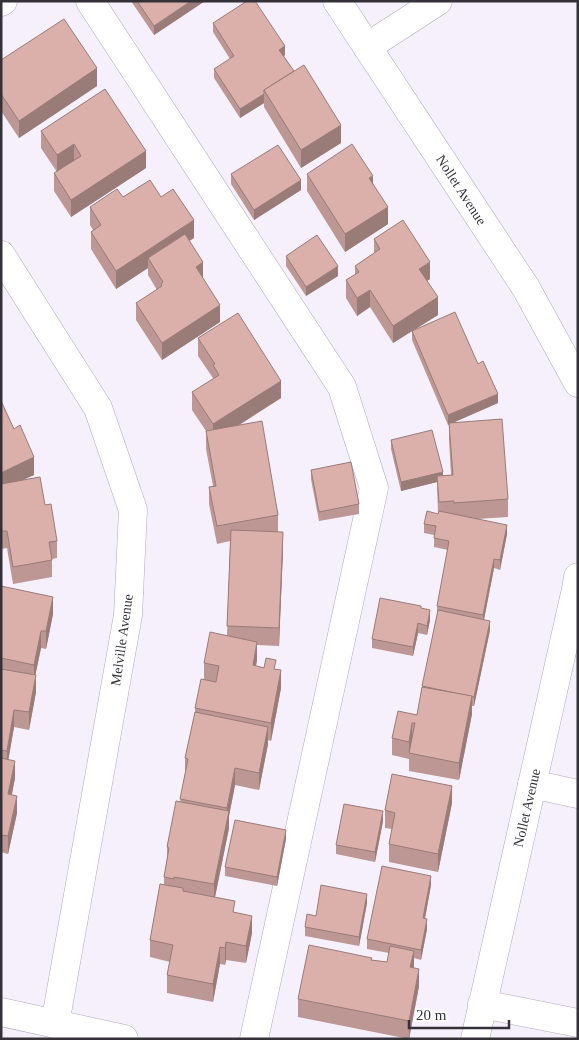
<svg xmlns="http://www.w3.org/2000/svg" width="579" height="1040" viewBox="0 0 579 1040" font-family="Georgia,serif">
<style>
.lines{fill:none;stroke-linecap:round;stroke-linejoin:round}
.minor-casing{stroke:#b0a8bb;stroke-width:29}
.minor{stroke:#fff;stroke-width:28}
.wall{fill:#bc9793}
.shaded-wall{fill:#997b78}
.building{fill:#dbb0ab;stroke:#997b78}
.labels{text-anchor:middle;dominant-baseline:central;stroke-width:4;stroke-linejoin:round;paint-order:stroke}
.street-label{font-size:14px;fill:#353139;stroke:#fff}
</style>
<rect width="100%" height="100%" fill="#f6f0fd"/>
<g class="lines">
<!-- minor casing -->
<g class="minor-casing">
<g id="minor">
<path d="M90,1L342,387L374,488L254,1039"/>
<path d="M337,1L526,288L578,383"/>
<path d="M1,2L3,1"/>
<path d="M367,47L438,1"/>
<path d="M1,255L98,408L133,510L128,615L55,1024"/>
<path d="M532,784L578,794"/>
<path d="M482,1004L578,1023"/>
<path d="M1,1012L124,1039"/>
<path d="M475,1039L576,589L578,577"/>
</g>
</g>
<!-- minor -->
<use href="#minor" class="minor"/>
</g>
<!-- wall -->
<g class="wall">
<path d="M131,1H205L154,35Z"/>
<path d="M213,23L285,55L284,56L341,143L301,168L264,107V103L240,118L214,78V69L230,59L213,32Z"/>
<path d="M1,60L97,86L19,138L1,111Z"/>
<path d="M41,131L146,168L71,217L54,191V173L57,172L41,148Z"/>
<path d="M231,174L301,190L254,220L231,184Z"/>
<path d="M307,174L373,183L388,224L345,252L307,191Z"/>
<path d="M123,197H161L194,238L189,241L220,322L162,360L136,320V303L157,290L148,275V268L116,289L91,249V232L93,230L90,225V207Z"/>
<path d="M374,239L430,279L427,281L438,315L414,330L478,364L498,403L454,422L508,499V517L477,519L507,534L500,570L494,568L484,620L490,630L474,706H472V714L459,780L409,771V758V759L392,755V738L417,715L437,615V606L448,550L434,547V535L424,533V524L438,514L437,482L401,491L391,449V440L443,475H451L449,440V424L448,425L412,340V331L393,343L370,307L357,316L346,298V280L355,275V266L374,254Z"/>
<path d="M286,256L338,276L306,296L286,266Z"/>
<path d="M198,338L281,398L238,426L278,515V532L283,549L279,646L257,645V660L256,666L276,670L281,688L271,741L268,740V744L259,790L235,785L229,816V828L215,897L235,913L252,933L246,963L226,960L225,965L220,964L213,1002L167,993V975L170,962L150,957V940L164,885V877L167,860V847L180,802L185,774V758L195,712V708L204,680V663L227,635L230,541L217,544L209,504V487L213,486L206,449V431L192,410V392L213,380V378L198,356Z"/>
<path d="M1,401L34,475L22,480L45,505L57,541V558L52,559V577L13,584L7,548L1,549Z"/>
<path d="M311,470L359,504V514L319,521L311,479Z"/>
<path d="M1,586L53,614L46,649L41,648L35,675L36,692L29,730L14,727L8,760L15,778L12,795L17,813L8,854L1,852Z"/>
<path d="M421,609L430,620L427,635L418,633L413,656L372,648V639Z"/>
<path d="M452,803L438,872L389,862V844L392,829L385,828V810Z"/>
<path d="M383,821L375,862L336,854V845Z"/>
<path d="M286,839L277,886L225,876V867Z"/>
<path d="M431,885L425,919L427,929L421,960L414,958V968L419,986L409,1039L298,1017V999L372,960L387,962L389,953L367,949V939Z"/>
<path d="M367,903L359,946L305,936V927L316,916Z"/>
</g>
<!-- shaded-wall -->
<g class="shaded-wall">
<path d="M191,1H205L154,35V26Z"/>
<path d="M285,46V55L279,59V50Z"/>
<path d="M97,68V86L19,138V121Z"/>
<path d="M264,94V103L240,118V109Z"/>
<path d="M341,125V143L301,168V150Z"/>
<path d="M74,144V162L57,173V155Z"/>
<path d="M146,151V168L71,217V200Z"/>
<path d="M373,176V193L369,178Z"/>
<path d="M301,180V190L254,220V210Z"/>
<path d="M388,207V224L345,252V234Z"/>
<path d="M194,220V238L152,265L148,258V268L116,289V271Z"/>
<path d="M203,262V280L196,267Z"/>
<path d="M430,262V279L419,286V269Z"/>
<path d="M338,266V276L306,296V287Z"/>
<path d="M370,290V307L357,316V298Z"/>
<path d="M438,297V315L393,343V326Z"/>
<path d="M220,305V322L162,360V343Z"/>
<path d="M281,381V398L213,441V424Z"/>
<path d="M498,394V403L448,425V415Z"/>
<path d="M34,457V475L1,490V473Z"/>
<path d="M443,472V481L437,476V482L401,491V482Z"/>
<path d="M507,525V534L500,570V560Z"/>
<path d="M283,532V549L279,646V628Z"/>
<path d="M494,559V568L483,624V615Z"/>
<path d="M53,597V614L46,649V631Z"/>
<path d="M430,610V620L427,635V626Z"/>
<path d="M490,621V630L474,706V697Z"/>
<path d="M418,623V633L413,656V647Z"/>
<path d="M41,631V648L34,682V665Z"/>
<path d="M257,642V660L253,682V665Z"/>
<path d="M281,670V688L271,741V723Z"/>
<path d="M36,675V692L29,730V712Z"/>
<path d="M472,696V714L459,780V763Z"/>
<path d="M14,710V727L7,768V751Z"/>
<path d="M412,723V740L409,753V759V742Z"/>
<path d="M268,727V744L259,790V773Z"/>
<path d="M15,761V778L8,811V794Z"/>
<path d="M235,768V785L229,816V828L214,902V884L227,821V808Z"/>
<path d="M452,786V803L438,872V854Z"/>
<path d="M17,796V813L8,854V836Z"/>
<path d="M383,811V821L375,862V852Z"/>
<path d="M286,830V839L277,886V877Z"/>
<path d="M431,876V885L423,928V918Z"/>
<path d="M367,894V903L359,946V937Z"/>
<path d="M252,916V933L246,963V946Z"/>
<path d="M427,919V929L421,960V950Z"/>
<path d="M226,942V960L225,965V948Z"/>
<path d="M220,947V964L213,1002V984Z"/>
<path d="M414,951V968L410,967Z"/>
<path d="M419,969V986L409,1039V1021Z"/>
</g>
<!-- building -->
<g class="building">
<path d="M137,1H191L154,26Z"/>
<path d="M247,1H255L285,46L279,50L294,71L264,90V94L240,109L214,69L234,56L213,23Z"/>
<path d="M64,19L97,68L19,121L1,94V60Z"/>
<path d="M304,65L341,125L301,150L264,90Z"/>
<path d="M105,89L146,151L71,200L54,173L81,156L74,144L57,155L41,131Z"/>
<path d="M352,144L373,176L369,178L388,207L345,234L307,174Z"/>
<path d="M278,145L301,180L254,210L231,174Z"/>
<path d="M150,180L161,197L173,189L194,220L116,271L91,232L101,225L90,207L117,189L123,197Z"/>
<path d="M403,220L430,262L419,269L438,297L393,326L370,290L357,298L346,280L359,272L355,266L380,249L374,239Z"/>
<path d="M185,234L203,262L196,267L220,305L162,343L136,303L162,286L161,284L163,282L148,258Z"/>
<path d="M317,235L338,266L306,287L286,256Z"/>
<path d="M455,312L478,364L483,361L498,394L448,415L412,331Z"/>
<path d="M238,313L281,381L213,424L192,392L219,375L213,365L215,364L198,338Z"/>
<path d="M1,401L14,429L20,425L34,457L1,473Z"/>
<path d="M502,419L508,499L454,503V501L439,502L437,476L453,475L449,423Z"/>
<path d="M262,421L278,515L217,526L209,487L216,486L206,431Z"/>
<path d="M432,430L443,472L401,482L391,440Z"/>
<path d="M351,462L359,504L319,512L311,470Z"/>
<path d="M40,477L45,505L51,504L57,541L49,542L52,560L13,567L7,531H1V484Z"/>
<path d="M427,511L438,514L439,511L507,525L500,560L494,559L483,615L437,606L449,541L434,538L436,526L424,524Z"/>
<path d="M231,530L283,532L279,628L227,626Z"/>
<path d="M1,586L53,597L46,631H41L34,665L1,658Z"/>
<path d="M380,598L421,606V608L430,610L427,626L418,623L413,647L372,639Z"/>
<path d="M438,610L490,621L474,697L422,686Z"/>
<path d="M210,632L257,642L253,665L264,668L266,658L276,660L274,669L281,670L271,723L195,708L201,679L216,682L219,666L204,663Z"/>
<path d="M1,669L36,675L29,712L14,710L7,751L1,750Z"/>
<path d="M422,687L472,696L459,763L409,753L415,723H412L409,742L392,738L398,711L417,715Z"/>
<path d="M195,712L268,727L259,773L235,768L227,808L180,799L188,759L185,758Z"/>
<path d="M1,758L15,761L8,794L17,796L8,836L1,835Z"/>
<path d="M392,774L452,786L438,854L389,844L395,813L385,810Z"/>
<path d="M176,801L229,811L214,884L174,877V879L164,877L169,848L167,847Z"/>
<path d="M344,804L383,811L375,852L336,845Z"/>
<path d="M235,820L286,830L277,877L225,867Z"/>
<path d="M382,866L431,876L423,918L427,919L421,950L367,939Z"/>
<path d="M160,884L183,888V891L235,901L233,912L252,916L246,946L226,942L225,948L220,947L213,984L167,975L173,945L150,940Z"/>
<path d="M321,885L367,894L359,937L305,927L307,914L316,916Z"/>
<path d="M309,945L372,958L371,960L387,962L390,946L414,951L410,967L419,969L409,1021L298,999Z"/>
</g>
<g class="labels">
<!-- street labels -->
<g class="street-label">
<text transform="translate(461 190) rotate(57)">Nollet Avenue</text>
<text transform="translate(122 640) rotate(-82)">Melville Avenue</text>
<text transform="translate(527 808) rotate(-77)">Nollet Avenue</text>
</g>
</g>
<!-- border -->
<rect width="579" height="1040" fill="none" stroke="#353139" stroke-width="5"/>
<!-- scale -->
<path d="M409 1020v8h100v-8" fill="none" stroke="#353139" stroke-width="2.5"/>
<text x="416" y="1020" font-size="15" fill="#353139" stroke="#ffffff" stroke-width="4" paint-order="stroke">20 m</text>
</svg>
